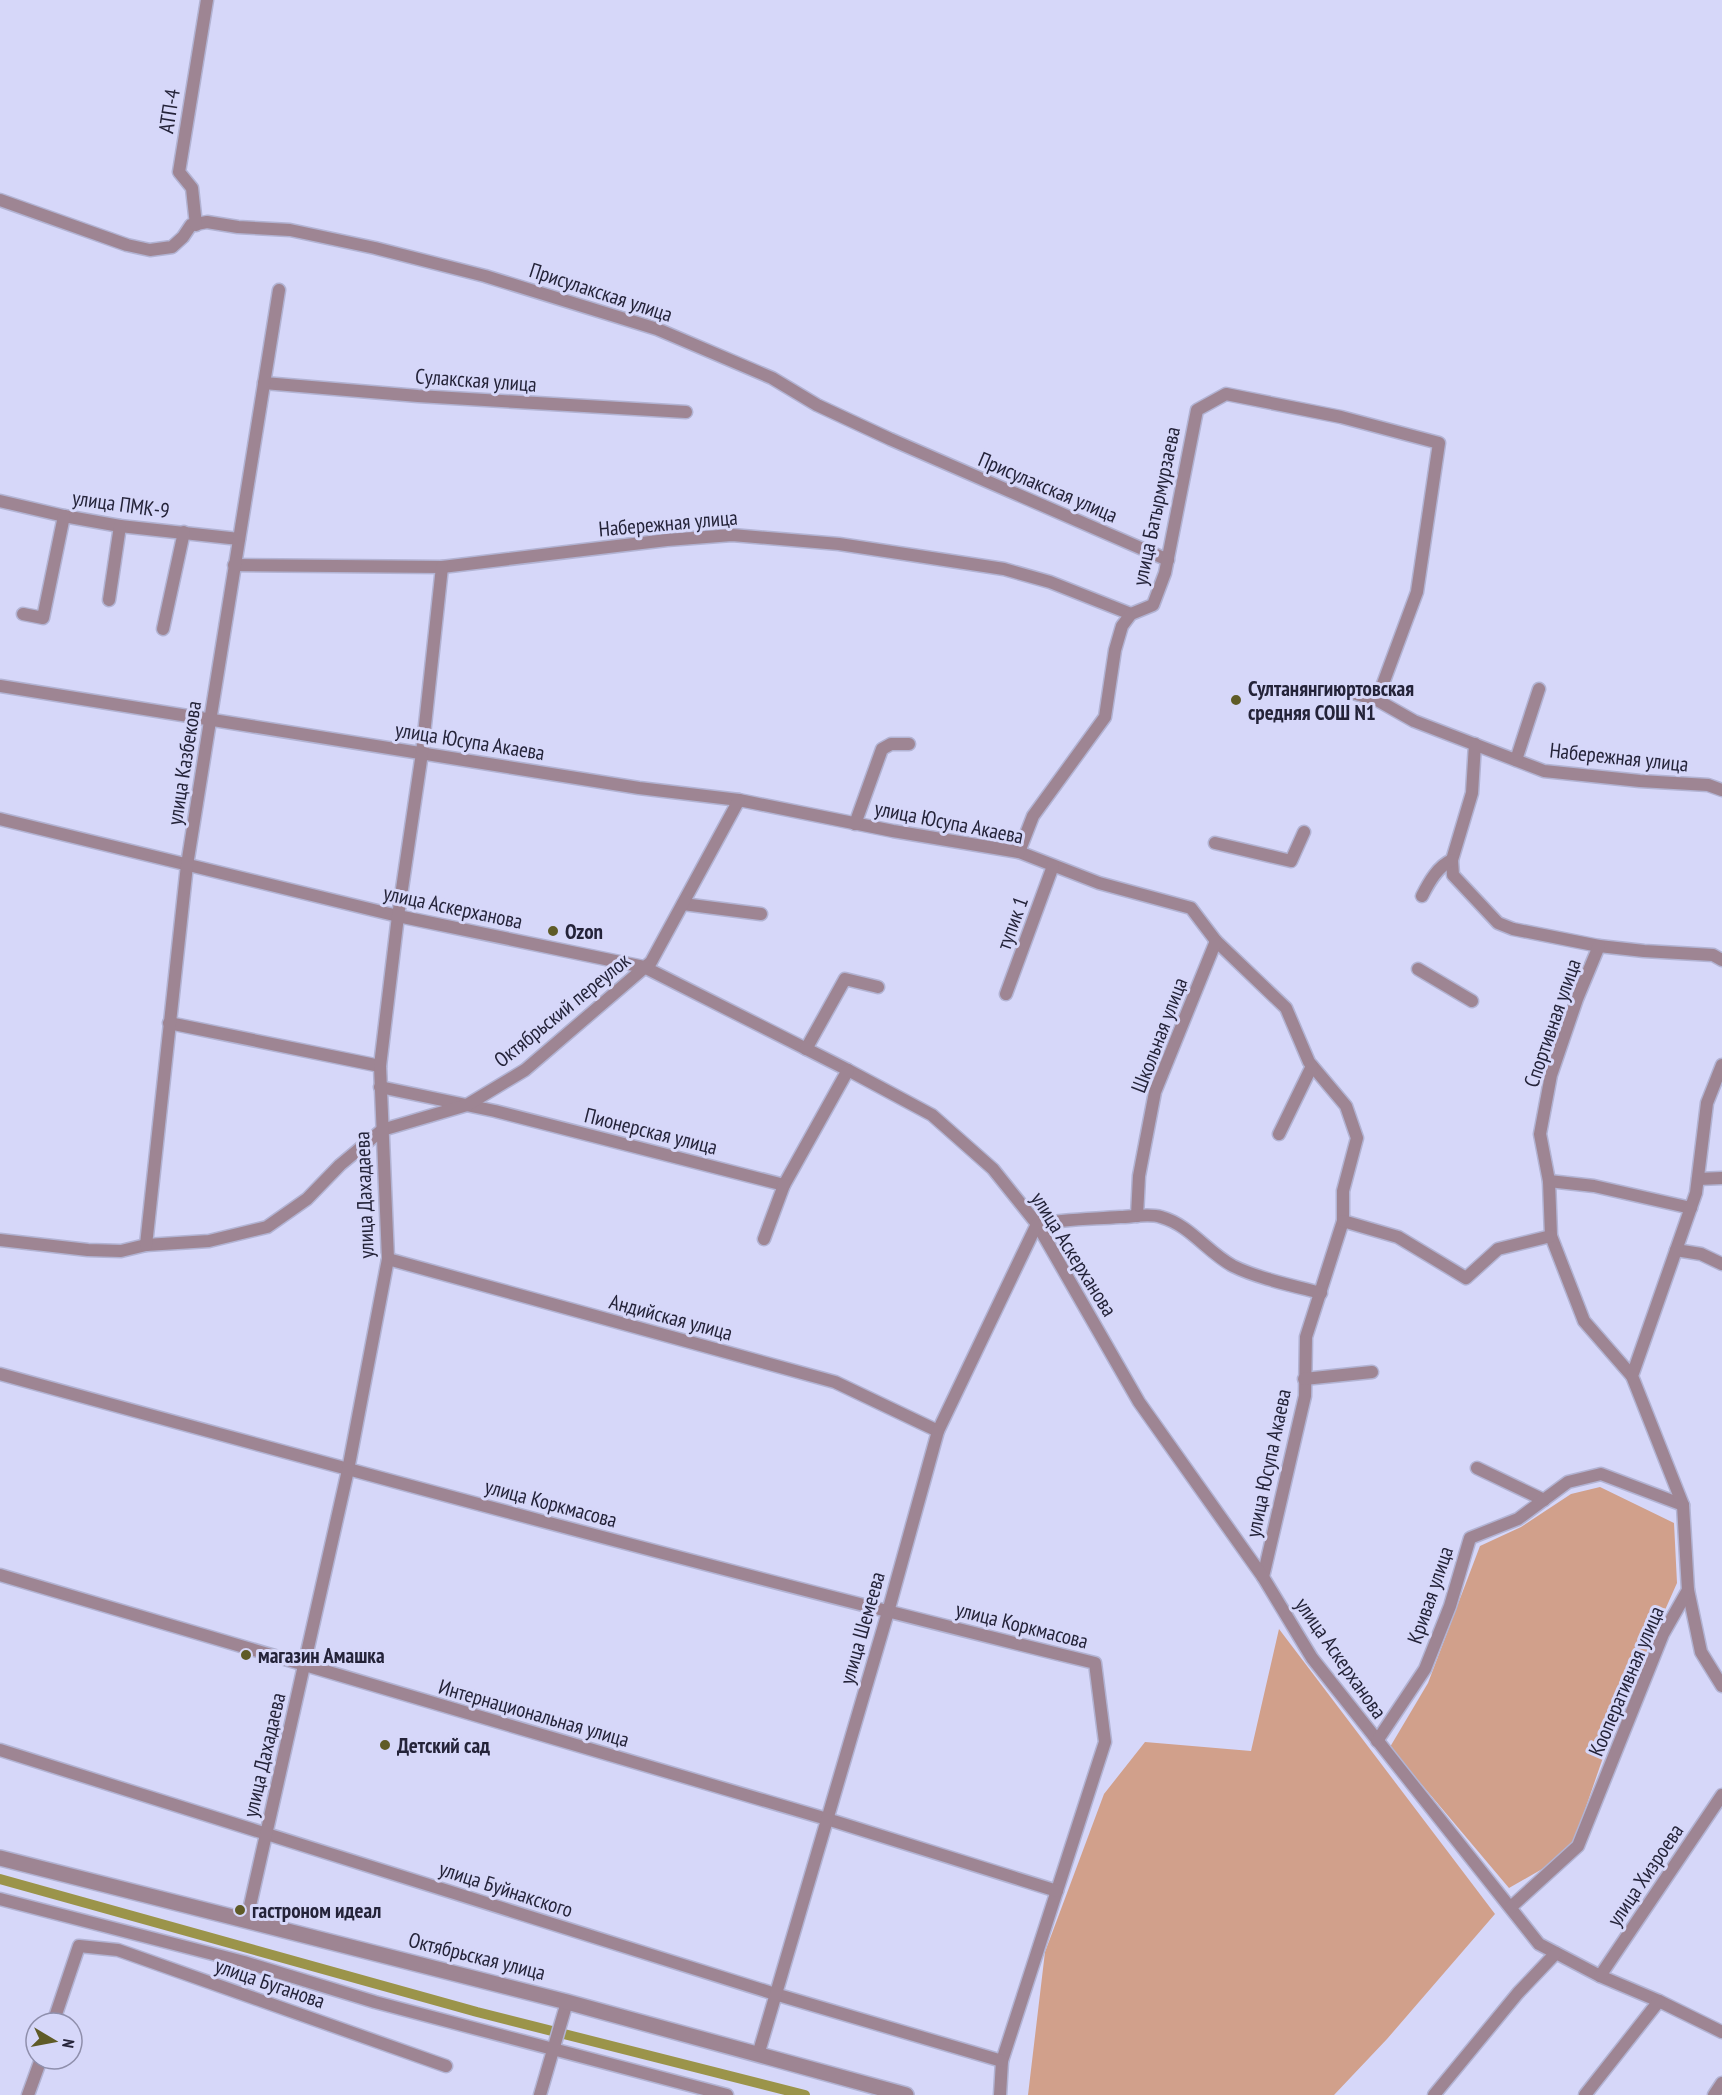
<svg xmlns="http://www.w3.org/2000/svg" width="1722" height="2095" viewBox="0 0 1722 2095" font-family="'PT Sans Narrow',sans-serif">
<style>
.green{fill:#d1a08b}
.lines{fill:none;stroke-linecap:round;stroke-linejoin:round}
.canal{stroke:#9b944a;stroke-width:10}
.minor-casing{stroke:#b2b3d3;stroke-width:15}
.tertiary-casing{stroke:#b2b3d3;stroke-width:18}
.minor{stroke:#9e8593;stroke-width:12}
.tertiary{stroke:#9e8593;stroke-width:15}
.poi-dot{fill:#5f5b27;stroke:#d6d7f9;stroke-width:2}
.labels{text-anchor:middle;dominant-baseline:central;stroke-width:6;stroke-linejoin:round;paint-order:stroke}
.street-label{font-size:21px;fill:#242339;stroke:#d6d7f9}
.poi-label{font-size:21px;font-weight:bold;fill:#242339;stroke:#d6d7f9;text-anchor:start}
</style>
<rect width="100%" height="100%" fill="#d6d7f9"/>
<!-- green -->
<g class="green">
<path d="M1600,1487L1674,1523L1677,1583L1616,1720L1570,1853L1509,1888L1390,1747L1428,1683L1480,1546L1521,1527L1571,1494Z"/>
<path d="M1279,1629L1495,1914L1387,2039L1334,2095H1028L1045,1952L1104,1794L1145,1742L1251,1751Z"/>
</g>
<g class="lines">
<!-- canal -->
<path class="canal" d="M0,1879L477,2012L805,2095"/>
<!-- minor casing -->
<g class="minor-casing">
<g id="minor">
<path d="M0,200L127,245L150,250L172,247L183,237L191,225L207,222L238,227L290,230L375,248L485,276L657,329L772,378L817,405L890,439L1168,560"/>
<path d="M196,225L192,188L179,172L207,0"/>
<path d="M264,383L418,396L686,412"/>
<path d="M0,501L64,516L120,526L239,539"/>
<path d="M234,565L442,567L667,540L732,535L839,544L1004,569L1050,582L1131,614"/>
<path d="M109,600L120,526"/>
<path d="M23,614L43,618L64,516"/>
<path d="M163,629L184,532"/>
<path d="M0,686L639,788L739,800L893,831L1019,852L1099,883L1191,908L1216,941L1286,1008L1309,1062L1346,1106L1357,1138L1343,1191V1221L1306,1337L1305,1396L1263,1577"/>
<path d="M1346,691L1377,700L1414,721L1544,771L1640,781L1708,785L1722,790"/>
<path d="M1475,744L1472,793L1452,860L1453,875L1498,923L1513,929L1599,946L1644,951L1713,955L1722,960"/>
<path d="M1516,760L1539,689"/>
<path d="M0,819L398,916L644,967L848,1070L932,1115L993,1169L1037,1224L1139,1402L1263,1577L1312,1658L1539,1944L1600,1976L1659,2001L1722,2032"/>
<path d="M855,824L882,749L891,744H909"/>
<path d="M1215,843L1291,861L1304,832"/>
<path d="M1019,852L1033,816L1105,717L1115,650L1122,626L1131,614L1153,605L1165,573L1197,410L1226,394L1341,417L1439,443L1417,592L1377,700"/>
<path d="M1422,896C1429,882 1438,866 1452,860"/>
<path d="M683,904L761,914"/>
<path d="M1599,946L1577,999L1551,1075L1540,1134L1549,1181L1551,1236L1584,1321L1632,1376"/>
<path d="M1418,969L1472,1001"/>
<path d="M1006,994L1053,866"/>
<path d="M169,1023L380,1066"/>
<path d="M806,1049L845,979L878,987"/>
<path d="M380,1087L495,1111L784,1185L848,1070"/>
<path d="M1279,1134L1312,1066"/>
<path d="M1698,1179L1722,1178"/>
<path d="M1549,1181L1594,1186L1691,1208"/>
<path d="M1137,1216L1139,1176L1155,1092L1216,941"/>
<path d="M1343,1221L1398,1237L1466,1278L1498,1249L1551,1236"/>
<path d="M764,1239L784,1185"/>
<path d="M0,1240L88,1250L121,1251L146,1245L209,1241L267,1227L307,1199L340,1165L382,1130L467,1105L525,1070L651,962L739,800"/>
<path d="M146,1245L187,865L279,290"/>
<path d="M1676,1250L1701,1254L1722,1264"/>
<path d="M388,1259L835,1382L938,1431"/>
<path d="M0,1374C364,1474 728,1573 1095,1663L1105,1742L1002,2061L1000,2095"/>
<path d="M1304,1379L1372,1372"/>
<path d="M1477,1468L1544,1500"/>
<path d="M0,1575L827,1819L1057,1891"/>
<path d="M1688,1590L1701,1652L1722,1686"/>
<path d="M1377,1741L1425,1669L1450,1606L1470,1538L1518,1519L1568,1482L1601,1474L1683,1505"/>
<path d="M0,1750L775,1994L1002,2061"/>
<path d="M0,1899L244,1962L375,2002L727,2095"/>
<path d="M1511,1907L1578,1846L1663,1634L1688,1590L1683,1505L1632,1376L1696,1193L1707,1103L1722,1065"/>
<path d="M247,1919L348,1470L388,1259L380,1066L398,916L422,753L442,567"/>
<path d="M1600,1976L1722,1795"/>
<path d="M53,2023L79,1946L118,1950L446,2066"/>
<path d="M758,2055L888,1612L938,1431L1037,1224C1065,1219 1092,1219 1120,1217C1132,1217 1149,1213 1161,1217C1190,1225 1207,1252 1233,1266C1257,1278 1294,1286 1321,1293"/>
<path d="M28,2095L41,2059"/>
<path d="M540,2095L567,2002"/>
<path d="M1434,2095L1518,1993L1556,1953"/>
<path d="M1585,2095L1659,2001"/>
<path d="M1714,2095L1722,2083"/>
</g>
</g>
<!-- tertiary casing -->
<g class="tertiary-casing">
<path id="tertiary" d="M0,1858L567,2002L906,2095"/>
</g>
<!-- minor -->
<use href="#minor" class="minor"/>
<!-- tertiary -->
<use href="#tertiary" class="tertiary"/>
</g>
<!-- markers -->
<g class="poi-dot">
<circle cx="1236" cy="700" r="6"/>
<circle cx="553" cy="931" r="6"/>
<circle cx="246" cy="1655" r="6"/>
<circle cx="385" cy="1745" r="6"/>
<circle cx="240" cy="1910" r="6"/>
</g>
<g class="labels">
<!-- street labels -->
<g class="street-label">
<text transform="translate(169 111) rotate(-81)">АТП-4</text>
<text transform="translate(601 292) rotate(18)">Присулакская улица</text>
<text transform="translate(476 380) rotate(4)">Сулакская улица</text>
<text transform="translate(1048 487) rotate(23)">Присулакская улица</text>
<text transform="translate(121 504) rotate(8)">улица ПМК-9</text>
<text transform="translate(1156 506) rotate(-78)">улица Батырмурзаева</text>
<text transform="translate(668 523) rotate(-5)">Набережная улица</text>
<text transform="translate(470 741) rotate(9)">улица Юсупа Акаева</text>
<text transform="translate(1619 757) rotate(6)">Набережная улица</text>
<text transform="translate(184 763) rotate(-81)">улица Казбекова</text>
<text transform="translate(949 822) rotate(11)">улица Юсупа Акаева</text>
<text transform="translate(453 907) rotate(12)">улица Аскерханова</text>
<text transform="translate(1012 923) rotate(-70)">тупик 1</text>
<text transform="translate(562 1010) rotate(-39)">Октябрьский переулок</text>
<text transform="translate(1552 1023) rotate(-71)">Спортивная улица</text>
<text transform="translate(1159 1035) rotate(-69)">Школьная улица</text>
<text transform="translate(651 1131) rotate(14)">Пионерская улица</text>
<text transform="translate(364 1195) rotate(-92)">улица Дахадаева</text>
<text transform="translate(1074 1254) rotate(58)">улица Аскерханова</text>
<text transform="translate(671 1317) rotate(15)">Андийская улица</text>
<text transform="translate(1268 1463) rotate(-78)">улица Юсупа Акаева</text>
<text transform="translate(551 1503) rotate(15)">улица Коркмасова</text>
<text transform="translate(1430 1595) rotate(-71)">Кривая улица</text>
<text transform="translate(1022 1625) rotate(14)">улица Коркмасова</text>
<text transform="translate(862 1628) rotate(-74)">улица Шемеева</text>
<text transform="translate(1341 1658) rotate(55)">улица Аскерханова</text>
<text transform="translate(1626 1681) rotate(-67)">Кооперативная улица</text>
<text transform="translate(534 1713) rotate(16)">Интернациональная улица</text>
<text transform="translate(264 1755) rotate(-77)">улица Дахадаева</text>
<text transform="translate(1645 1875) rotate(-56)">улица Хизроева</text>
<text transform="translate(506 1889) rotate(18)">улица Буйнакского</text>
<text transform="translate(477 1956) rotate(14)">Октябрьская улица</text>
<text transform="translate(270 1983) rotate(19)">улица Буганова</text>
</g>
<!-- poi labels -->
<g class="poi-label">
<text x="1248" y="688">Султанянгиюртовская<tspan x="1248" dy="24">средняя СОШ N1</tspan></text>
<text x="565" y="931">Ozon</text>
<text x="258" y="1655">магазин Амашка</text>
<text x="397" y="1745">Детский сад</text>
<text x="252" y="1910">гастроном идеал</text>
</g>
</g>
<!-- north arrow -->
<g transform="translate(54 2041) rotate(100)"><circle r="28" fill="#d6d7f9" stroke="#8f8fac" stroke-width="1.5"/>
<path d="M0-4.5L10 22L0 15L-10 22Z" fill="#5f5b27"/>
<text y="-9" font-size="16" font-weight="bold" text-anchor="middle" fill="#242339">N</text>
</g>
</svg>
